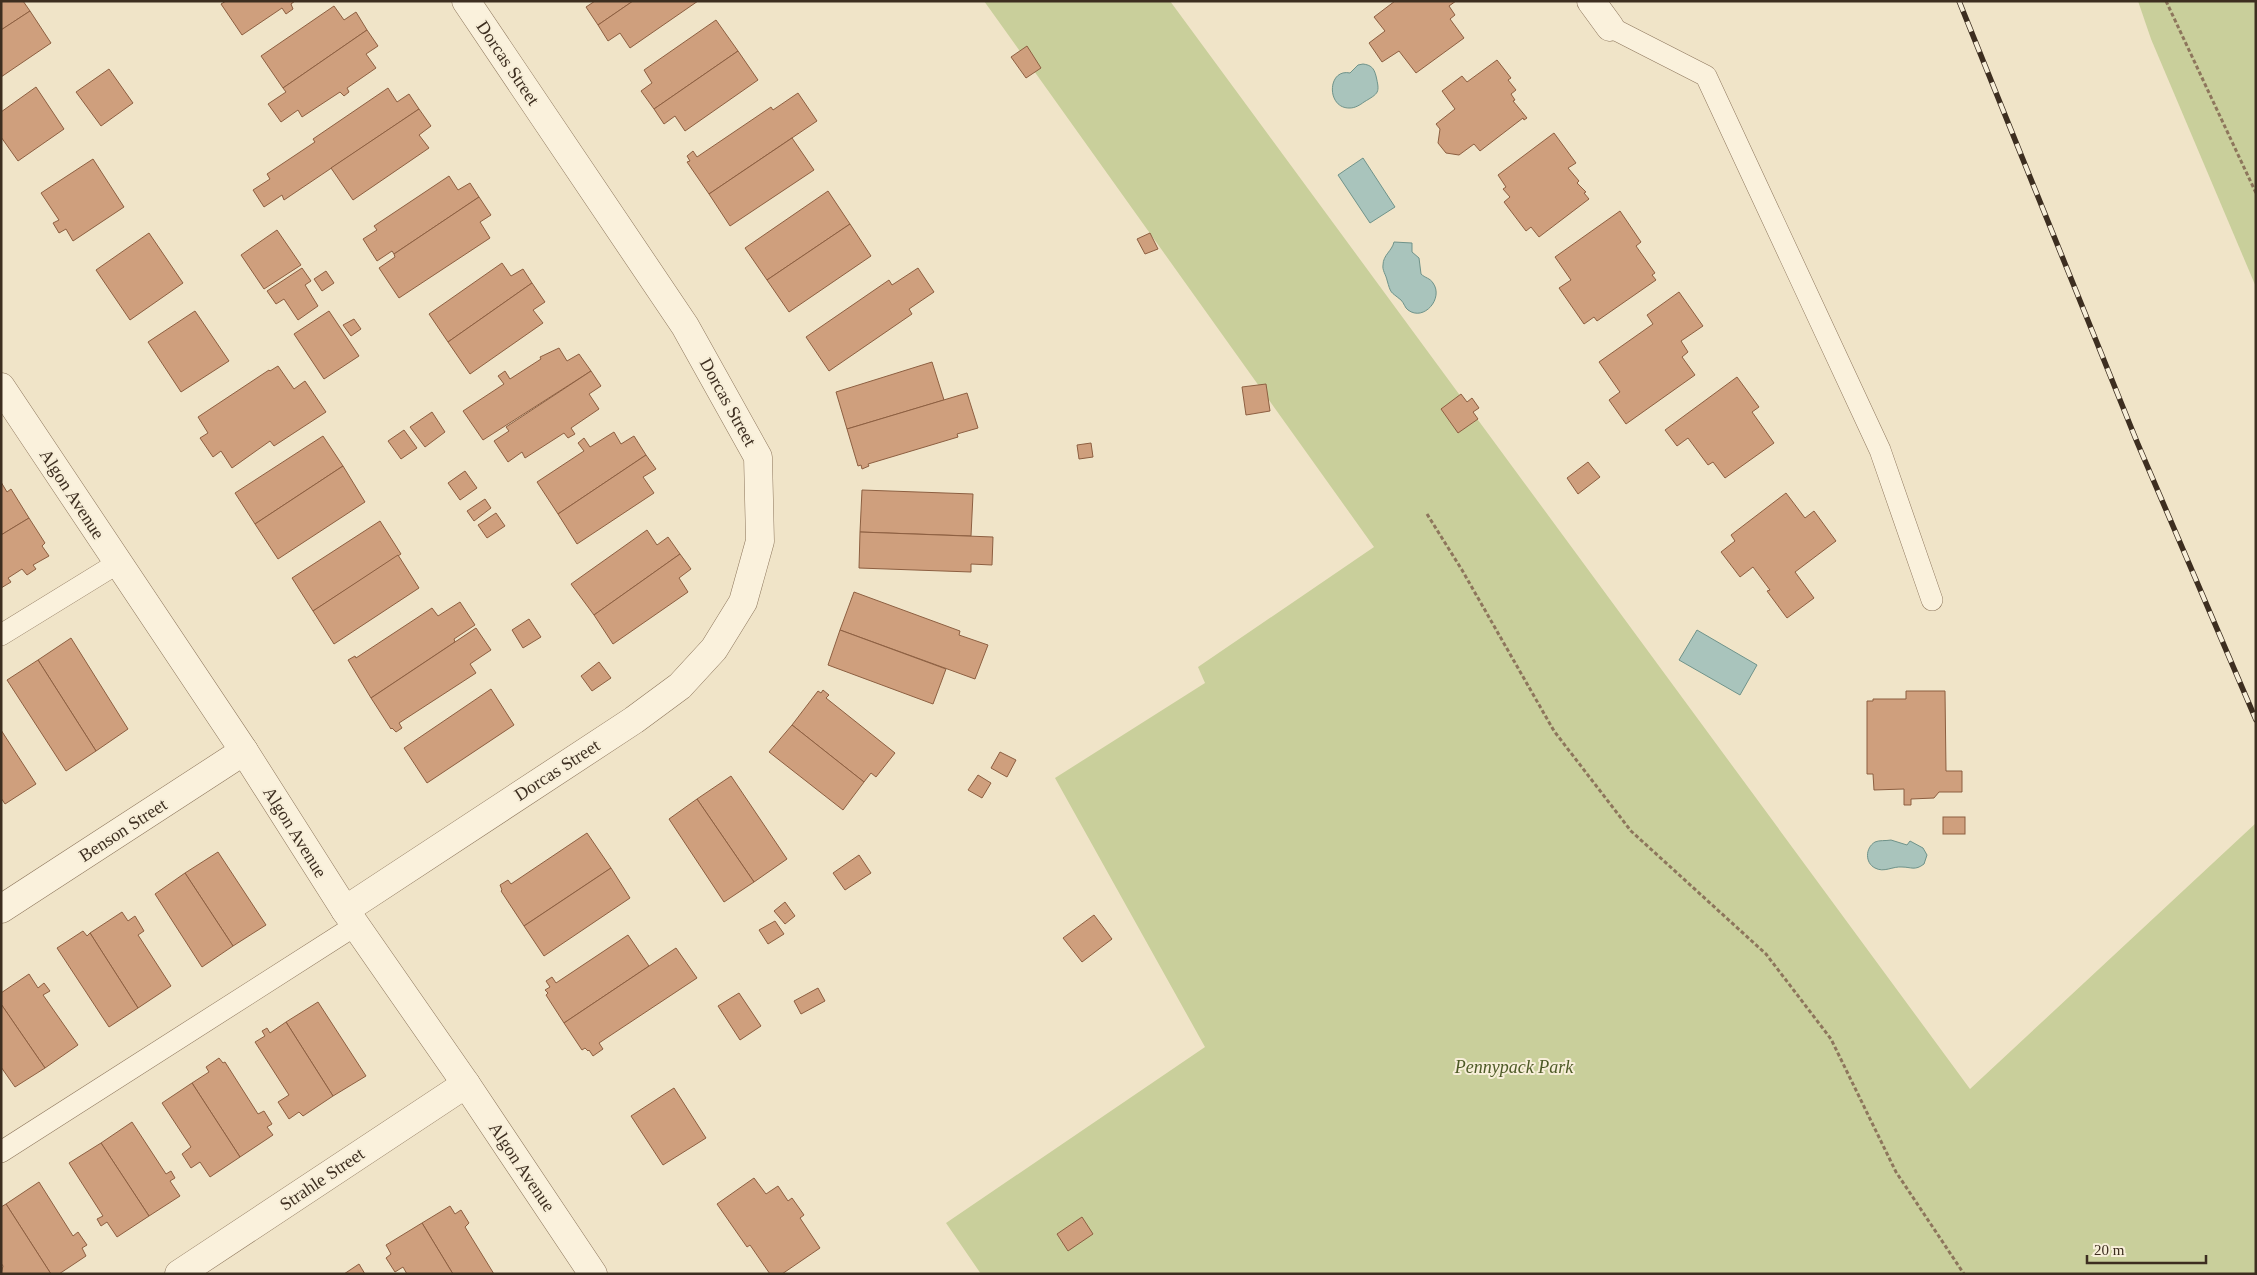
<svg xmlns="http://www.w3.org/2000/svg" width="2257" height="1275" viewBox="0 0 2257 1275" font-family="Georgia,serif">
<style>
.green{fill:#c9cf9b}
.water{fill:#a9c4bc;stroke:#6f938a}
.building{fill:#cf9f7d;stroke:#8d5f41}
.lines{fill:none;stroke-linecap:round;stroke-linejoin:round}
.service-casing{stroke:#8d765c;stroke-width:22}
.minor-casing{stroke:#8d765c;stroke-width:29}
.tertiary-casing{stroke:#8d765c;stroke-width:29}
.path{stroke:#8d765c;stroke-width:3;stroke-dasharray:4 2.5;stroke-linecap:butt}
.service{stroke:#faf1dc;stroke-width:21}
.minor{stroke:#faf1dc;stroke-width:28}
.tertiary{stroke:#faf1dc;stroke-width:28}
.rail-casing{stroke:#3d2e20;stroke-width:5.5}
.rail{stroke:#f7eed8;stroke-width:4;stroke-dasharray:11;stroke-linecap:butt}
.labels{text-anchor:middle;dominant-baseline:central;stroke-width:4;stroke-linejoin:round;paint-order:stroke}
.street-label{font-size:18px;fill:#3d2e20;stroke:#f7eed8}
.park-label{font-size:18px;font-style:italic;fill:#4d5a26;stroke:#f7eed8}
</style>
<rect width="100%" height="100%" fill="#f0e4c8"/>
<!-- green -->
<g class="green">
<path d="M984,1H1170L1970,1089L2256,823V1274H981L946,1223L1205,1047L1055,778L1205,683L1198,667L1374,547Z"/>
<path d="M2138,1H2256V287L2151,39Z"/>
</g>
<!-- water -->
<g class="water">
<path d="M1363,64C1371,65 1374,68 1376,76C1380,93 1379,93 1364,102C1360,105 1355,108 1350,108C1326,109 1327,68 1350,73L1358,65Z"/>
<path d="M1363,158L1395,207L1370,223L1338,175Z"/>
<path d="M1394,242L1412,243V252L1419,258L1421,274C1425,278 1430,278 1433,283C1444,298 1424,322 1408,310C1405,308 1404,303 1401,300C1390,291 1391,294 1387,280C1386,275 1382,270 1383,265C1383,255 1392,251 1394,242Z"/>
<path d="M1697,630L1757,665L1740,695L1679,660Z"/>
<path d="M1891,840L1907,845L1910,841L1923,848L1927,855L1924,864C1915,871 1911,867 1902,867C1893,866 1884,873 1875,868C1865,863 1865,848 1875,842C1879,840 1886,841 1891,840Z"/>
</g>
<!-- building -->
<g class="building">
<path d="M1,1H23L30,11L1,30Z"/>
<path d="M226,1H295L291,4L293,9L286,14L282,8L242,35L221,4Z"/>
<path d="M595,1H633L598,25L586,7Z"/>
<path d="M633,1H698L630,48L620,33L608,41L598,25Z"/>
<path d="M1395,1H1456L1449,6L1455,15L1450,19L1464,38L1416,73L1399,51L1382,62L1369,43L1385,31L1374,17Z"/>
<path d="M334,6L344,20L356,12L367,30L283,88L261,56Z"/>
<path d="M30,11L51,43L1,77V30Z"/>
<path d="M716,20L738,51L654,109L641,91L652,83L644,70Z"/>
<path d="M367,30L378,46L366,54L376,68L347,88L349,92L344,96L340,92L302,117L298,110L281,122L268,104L286,92L283,88Z"/>
<path d="M1027,46L1041,68L1026,78L1011,57Z"/>
<path d="M738,51L758,80L685,131L675,116L664,124L654,109Z"/>
<path d="M1497,60L1511,78L1508,80L1516,90L1511,94L1515,100L1513,101L1527,118L1524,120L1523,118L1480,151L1474,144L1459,155L1446,153L1438,143L1440,129L1436,124L1455,109L1442,91L1462,76L1467,82Z"/>
<path d="M109,69L133,103L101,126L76,92Z"/>
<path d="M36,87L64,129L18,161L1,137V112Z"/>
<path d="M388,88L397,102L409,94L419,109L284,200L282,195L264,207L253,190L270,179L267,174L315,142L313,139Z"/>
<path d="M798,93L817,121L709,194L687,162L690,161L687,156L693,151L697,157L771,107L773,110Z"/>
<path d="M419,109L431,126L419,135L429,148L353,200L331,168Z"/>
<path d="M1554,133L1576,163L1568,168L1579,181L1577,183L1586,192L1584,193L1589,199L1539,237L1531,227L1526,231L1504,202L1510,197L1503,189L1506,187L1498,175Z"/>
<path d="M792,138L814,170L730,226L709,194Z"/>
<path d="M93,159L124,207L73,241L66,229L59,233L53,223L59,220L41,193Z"/>
<path d="M449,176L458,190L470,183L479,197L394,254L392,251L377,261L363,239L377,230L374,226Z"/>
<path d="M828,191L850,224L767,280L745,248Z"/>
<path d="M479,197L491,215L480,222L490,238L399,298L379,268L395,257L394,254Z"/>
<path d="M1620,211L1641,242L1636,246L1655,273L1652,275L1656,280L1597,321L1594,317L1584,324L1559,288L1571,280L1555,257Z"/>
<path d="M850,224L871,256L789,312L767,280Z"/>
<path d="M277,230L301,265L264,289L241,255Z"/>
<path d="M149,233L183,283L130,320L96,270Z"/>
<path d="M1150,233L1158,249L1145,254L1137,239Z"/>
<path d="M502,263L511,276L523,269L532,283L448,342L429,314Z"/>
<path d="M302,268L311,281L305,285L318,306L298,320L284,299L276,304L267,291Z"/>
<path d="M918,268L934,292L909,309L912,314L829,371L806,337L889,280L892,285Z"/>
<path d="M326,271L334,283L322,291L314,279Z"/>
<path d="M532,283L545,302L533,310L543,323L470,374L448,342Z"/>
<path d="M1679,292L1703,326L1681,341L1688,352L1682,357L1695,375L1626,424L1609,400L1620,392L1599,362L1653,324L1647,315Z"/>
<path d="M195,311L229,361L181,392L148,342Z"/>
<path d="M329,311L359,356L324,379L294,334Z"/>
<path d="M354,319L361,329L351,336L343,325Z"/>
<path d="M559,348L567,361L579,354L591,371L483,440L463,411L504,384L498,376L505,371L510,379L541,359L540,357Z"/>
<path d="M932,362L944,400L847,429L836,392Z"/>
<path d="M278,366L294,389L305,381L326,412L274,446L270,441L232,468L221,451L213,457L200,438L208,433L198,417L269,370L270,371Z"/>
<path d="M591,371L601,386L589,394L599,409L571,428L575,434L568,438L564,433L525,458L522,452L508,462L494,441L509,431L506,427Z"/>
<path d="M1737,377L1759,407L1752,412L1774,443L1725,478L1713,462L1708,465L1688,438L1677,446L1665,430Z"/>
<path d="M1266,384L1270,411L1246,415L1242,387Z"/>
<path d="M967,393L978,428L957,434L958,437L868,464L869,466L862,469L861,465L858,466L847,429Z"/>
<path d="M1461,394L1467,402L1472,398L1479,408L1473,412L1478,419L1458,433L1441,409Z"/>
<path d="M432,412L445,432L425,447L410,427Z"/>
<path d="M404,430L417,448L401,459L388,441Z"/>
<path d="M614,432L621,444L634,436L646,455L558,514L537,482L584,451L578,443L584,438L590,447Z"/>
<path d="M323,436L343,466L255,524L235,493Z"/>
<path d="M1091,443L1093,457L1079,459L1077,445Z"/>
<path d="M646,455L656,469L643,477L654,493L577,544L558,514Z"/>
<path d="M1588,462L1600,477L1578,494L1567,478Z"/>
<path d="M343,466L365,502L278,559L255,524Z"/>
<path d="M465,471L477,488L460,500L448,483Z"/>
<path d="M1,482L7,492L11,489L29,518L1,535Z"/>
<path d="M862,490L973,494L971,536L860,532Z"/>
<path d="M1786,493L1805,518L1814,511L1836,541L1795,572L1814,598L1787,618L1767,591L1770,590L1753,567L1740,577L1721,552L1735,541L1731,535Z"/>
<path d="M485,499L491,508L474,521L467,511Z"/>
<path d="M496,513L505,526L487,538L478,525Z"/>
<path d="M29,518L45,543L42,546L49,556L33,565L36,569L27,575L22,569L8,578L11,582L1,588V535Z"/>
<path d="M380,521L401,554L313,611L292,578Z"/>
<path d="M647,530L657,545L668,537L680,554L594,615L571,584Z"/>
<path d="M860,532L993,537L992,565L971,564V572L859,568Z"/>
<path d="M680,554L691,569L679,578L688,592L613,644L594,615Z"/>
<path d="M398,555L419,588L334,644L313,611Z"/>
<path d="M854,592L960,631L959,635L988,645L975,679L840,630Z"/>
<path d="M460,602L475,625L454,639L455,642L371,698L348,660L355,656L356,658L432,608L438,616Z"/>
<path d="M529,619L541,637L523,648L512,630Z"/>
<path d="M476,628L491,650L470,664L476,673L399,723L402,728L396,732L392,728L391,729L371,698Z"/>
<path d="M840,630L946,669L933,704L828,665Z"/>
<path d="M71,638L128,729L96,751L38,660Z"/>
<path d="M38,660L96,751L66,771L7,680Z"/>
<path d="M599,662L611,678L592,691L581,676Z"/>
<path d="M491,689L514,725L427,783L404,748Z"/>
<path d="M823,690L829,695L826,698L895,753L876,777L871,773L864,782L792,725L818,691L821,693Z"/>
<path d="M1906,691H1945L1946,771H1962V792H1939L1934,798L1911,799V805H1904V789L1874,790L1873,774H1867V701H1873V699H1906Z"/>
<path d="M792,725L864,782L843,810L769,752Z"/>
<path d="M1,730L36,784L5,804L1,798Z"/>
<path d="M1000,752L1016,760L1007,777L991,768Z"/>
<path d="M978,775L991,783L982,798L968,790Z"/>
<path d="M731,776L787,859L754,882L697,799Z"/>
<path d="M697,799L754,882L724,902L669,819Z"/>
<rect x="1943" y="817" width="22" height="17"/>
<path d="M587,833L611,868L524,926L501,891L502,890L500,885L508,880L511,884Z"/>
<path d="M218,852L266,925L233,946L185,873Z"/>
<path d="M859,855L871,873L845,890L833,873Z"/>
<path d="M611,868L630,898L544,956L524,926Z"/>
<path d="M185,873L233,946L202,967L155,894Z"/>
<path d="M785,902L795,916L785,924L774,911Z"/>
<path d="M122,912L128,921L135,916L144,931L138,935L171,986L138,1008L90,933Z"/>
<path d="M1094,915L1112,939L1082,962L1063,938Z"/>
<path d="M775,921L784,934L768,944L759,930Z"/>
<path d="M83,931L87,936L90,933L138,1008L109,1027L57,948Z"/>
<path d="M628,935L649,966L564,1023L546,995L548,993L545,990L550,987L546,981L552,977L556,983Z"/>
<path d="M676,948L697,978L599,1043L603,1049L593,1056L589,1050L588,1051L585,1048L582,1050L564,1023Z"/>
<path d="M29,974L38,988L44,983L50,991L43,995L78,1045L45,1068L1,1004V993Z"/>
<path d="M818,988L825,1001L801,1014L794,1001Z"/>
<path d="M739,993L761,1026L740,1040L718,1006Z"/>
<path d="M318,1002L366,1076L333,1096L286,1022Z"/>
<path d="M1,1004L45,1068L15,1087L1,1067Z"/>
<path d="M286,1022L333,1096L303,1116L299,1112L289,1119L278,1102L289,1095L255,1042L265,1036L262,1031L267,1028L270,1033Z"/>
<path d="M219,1058L223,1063L225,1062L258,1114L264,1111L272,1124L267,1127L273,1135L240,1157L192,1083L209,1072L206,1067Z"/>
<path d="M192,1083L240,1157L210,1177L200,1162L191,1168L182,1154L191,1147L162,1103Z"/>
<path d="M674,1088L706,1138L663,1165L631,1116Z"/>
<path d="M132,1122L166,1174L171,1171L175,1178L170,1181L180,1196L149,1216L101,1143Z"/>
<path d="M101,1143L149,1216L117,1237L107,1222L101,1226L97,1219L103,1216L69,1163Z"/>
<path d="M754,1178L766,1194L778,1186L788,1201L792,1198L804,1215L800,1218L820,1248L782,1274H770L750,1245L747,1247L717,1204Z"/>
<path d="M39,1182L73,1236L78,1232L87,1245L82,1248L86,1256L59,1274H51L6,1204Z"/>
<path d="M6,1204L51,1274H1L3,1266L1,1263V1207Z"/>
<path d="M450,1206L455,1214L461,1210L469,1223L465,1227L494,1274H453L422,1223Z"/>
<path d="M1082,1217L1093,1234L1068,1251L1057,1234Z"/>
<path d="M422,1223L453,1274H407L403,1267L395,1272L386,1258L391,1254L386,1245Z"/>
<path d="M359,1264L365,1274H344Z"/>
</g>
<g class="lines">
<!-- service casing -->
<g class="service-casing">
<g id="service">
<path d="M1610,27L1706,76L1880,450L1932,600"/>
<path d="M1,635L118,563"/>
<path d="M1,1152L356,925"/>
</g>
</g>
<!-- minor casing -->
<g class="minor-casing">
<g id="minor">
<path d="M1591,1L1610,27"/>
<path d="M1,909L244,751"/>
<path d="M345,910L634,720L680,686L714,649L743,602L760,541L758,457L685,326L466,1"/>
<path d="M179,1274L466,1084"/>
</g>
</g>
<!-- tertiary casing -->
<g class="tertiary-casing">
<path id="tertiary" d="M1,387L244,751L345,910L466,1084L593,1274"/>
</g>
<!-- path -->
<g class="path">
<path d="M2166,1L2256,193"/>
<path d="M1427,514L1462,570L1554,731L1631,831L1766,954L1831,1039L1896,1172L1964,1274"/>
</g>
<!-- service -->
<use href="#service" class="service"/>
<!-- minor -->
<use href="#minor" class="minor"/>
<!-- tertiary -->
<use href="#tertiary" class="tertiary"/>
<!-- rail casing -->
<g class="rail-casing">
<path id="rail" d="M1959,1L2137,442L2256,720"/>
</g>
<!-- rail -->
<use href="#rail" class="rail"/>
</g>
<g class="labels">
<!-- street labels -->
<g class="street-label">
<text transform="translate(508 63) rotate(56)">Dorcas Street</text>
<text transform="translate(728 402) rotate(61)">Dorcas Street</text>
<text transform="translate(72 494) rotate(57)">Algon Avenue</text>
<text transform="translate(557 770) rotate(-33)">Dorcas Street</text>
<text transform="translate(123 830) rotate(-33)">Benson Street</text>
<text transform="translate(295 832) rotate(58)">Algon Avenue</text>
<text transform="translate(522 1167) rotate(56)">Algon Avenue</text>
<text transform="translate(322 1179) rotate(-34)">Strahle Street</text>
</g>
<!-- park labels -->
<g class="park-label">
<text x="1514" y="1067">Pennypack Park</text>
</g>
</g>
<!-- border -->
<rect width="2257" height="1275" fill="none" stroke="#3d2e20" stroke-width="5"/>
<!-- scale -->
<path d="M2087 1255v8h119v-8" fill="none" stroke="#3d2e20" stroke-width="2.5"/>
<text x="2094" y="1255" font-size="15" fill="#3d2e20" stroke="#f7eed8" stroke-width="4" paint-order="stroke">20 m</text>
</svg>
